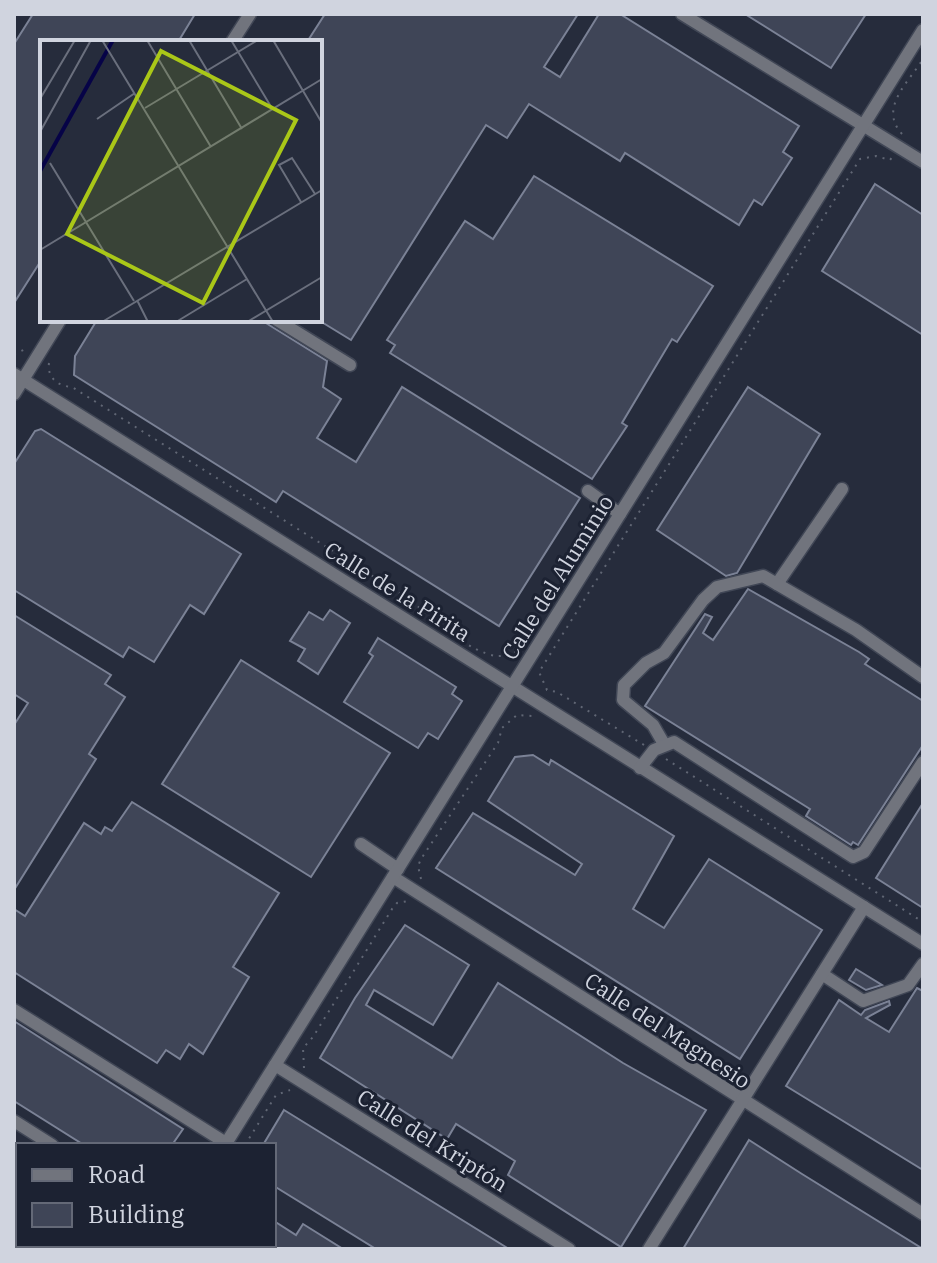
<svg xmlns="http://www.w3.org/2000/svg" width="937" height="1263" viewBox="0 0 937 1263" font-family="'IBM Plex Serif',serif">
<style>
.building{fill:#3f4557;stroke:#7b8296;stroke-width:2}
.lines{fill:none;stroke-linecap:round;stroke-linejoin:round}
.minor-casing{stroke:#414756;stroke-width:15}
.path{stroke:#606674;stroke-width:2;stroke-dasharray:2 6;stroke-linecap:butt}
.minor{stroke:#71747d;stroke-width:12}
.labels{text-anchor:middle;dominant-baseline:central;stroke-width:6;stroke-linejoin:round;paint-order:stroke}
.street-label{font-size:22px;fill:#d0d4df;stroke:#1c2232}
.inset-river{fill:none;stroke:#060347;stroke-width:4}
.inset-road{fill:none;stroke:#6a6f7d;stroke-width:2}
.view{fill:#aac718;fill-opacity:0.15;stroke:#aac718;stroke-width:4}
.inset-edge{fill:none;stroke:#d0d4df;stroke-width:4}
</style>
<rect width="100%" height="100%" fill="#262c3c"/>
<!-- building -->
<g class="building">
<path d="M33,14H195L178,42H42V259L14,303V44Z"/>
<path d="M325,14H578L544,67L560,77L599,14H620L799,126L783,152L792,158L762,205L754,200L739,225L625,153L620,161L529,104L507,138L486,125L351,340L320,321V42H307Z"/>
<path d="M745,14H866L831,68Z"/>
<path d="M534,176L713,286L677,342L672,339L622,423L627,426L592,479L390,353L395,345L387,340L465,221L493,239Z"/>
<path d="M875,184L923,215V335L822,271Z"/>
<path d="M97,320H261L327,361L323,387L341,399L317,438L356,462L402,387L580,498L499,626L283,491L276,502L74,375L75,356Z"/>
<path d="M748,387L820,434L737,573L726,576L657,530Z"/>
<path d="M41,429L241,554L204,614L190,605L154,662L129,647L123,657L14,590V464L35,431Z"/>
<path d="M748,589L859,652L869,659L865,664L923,701V745L858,845L853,842L851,845L806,816L810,809L645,706L705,614L712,617L703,633L713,640Z"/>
<path d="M330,610L350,623L318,674L298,661L305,649L290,641L309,612L323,620Z"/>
<path d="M14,615L111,675L105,684L125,697L89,754L96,759L14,890V725L28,703L14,694Z"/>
<path d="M378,638L456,687L452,694L462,701L438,739L428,733L418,748L344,702L373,656L369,653Z"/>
<path d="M241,660L390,753L311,877L162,784Z"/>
<path d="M533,755L549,765L551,760L674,836L633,909L664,928L709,859L822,930L740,1059L436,868L473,813L575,875L582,864L488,801L515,757Z"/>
<path d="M132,802L279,893L233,967L249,977L203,1054L189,1044L180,1059L166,1050L157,1063L14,972V909L25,916L84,823L101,834L105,827L112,831Z"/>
<path d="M923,803V908L876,878Z"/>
<path d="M405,925L469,965L433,1025L374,990L366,1005L452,1058L498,983L623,1063L706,1110L621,1247L508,1175L515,1161L456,1124L447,1139L320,1058L355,998Z"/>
<path d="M856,969L882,985L866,990L849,980Z"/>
<path d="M917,988L923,991V1170L786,1086L839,1000L861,1015L865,1010L889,1001L890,1005L866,1018L889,1032Z"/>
<path d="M14,1021L183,1129L172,1145H84L14,1101Z"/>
<path d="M284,1110L509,1249H376L274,1186V1145H263Z"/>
<path d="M749,1140L802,1174L923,1249H683Z"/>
<path d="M274,1221L296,1235L303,1224L343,1249H274Z"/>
</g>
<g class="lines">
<!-- minor casing -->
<g class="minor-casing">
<g id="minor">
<path d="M682,14L923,162"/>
<path d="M232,42L250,14"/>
<path d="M277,320L350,365"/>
<path d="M14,374L923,944"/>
<path d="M14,394L60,320"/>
<path d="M588,491L620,514"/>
<path d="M777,584L842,489"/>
<path d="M664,744L653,725L623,700L624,685L646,663L664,653L703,600L717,587L763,576L856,630L923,677"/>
<path d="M640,768L654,750L674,742L853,857L864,852L923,762"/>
<path d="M361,844L398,869"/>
<path d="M393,877L923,1214"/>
<path d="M822,974L863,1001L908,985L923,964"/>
<path d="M14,1010L226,1143"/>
<path d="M275,1065L569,1249"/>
<path d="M14,1121L52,1145"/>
<path d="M225,1145L923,30"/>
<path d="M159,1249L162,1245"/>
<path d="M649,1249L864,907"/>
</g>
</g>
<!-- path -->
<g class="path">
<path d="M902,134C878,108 909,82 923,59"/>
<path d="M14,354L26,349"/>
<path d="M49,363C47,378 58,386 72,387L414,602C429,620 473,653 496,656C505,657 513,651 521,652"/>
<path d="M644,745L557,692L547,690L539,672L860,159L876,156L890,160L893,156"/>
<path d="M666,759L923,922"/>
<path d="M421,879L418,866L421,859L498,743L502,728L517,715L533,716"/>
<path d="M304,1068L303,1048L313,1037L392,909L397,903L408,901"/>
<path d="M245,1145L276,1095L290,1090"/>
<path d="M183,1245L184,1249"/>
</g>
<!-- minor -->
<use href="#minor" class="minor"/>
</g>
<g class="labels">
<!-- street labels -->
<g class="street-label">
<text transform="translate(557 577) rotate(-58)">Calle del Aluminio</text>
<text transform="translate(398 591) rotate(32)">Calle de la Pirita</text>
<text transform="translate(668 1030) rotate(33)">Calle del Magnesio</text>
<text transform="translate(433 1140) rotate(32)">Calle del Kriptón</text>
</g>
</g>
<!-- overview -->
<g transform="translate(40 40)">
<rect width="282" height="282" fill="#262c3c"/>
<path class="inset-river" d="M0,131L73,0"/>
<path class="inset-road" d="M62,0L233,282M107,0L171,107M149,0L202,89M191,0L233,70M233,0L282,83M0,59L35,0M105,68L218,0M57,79L95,53M0,92L51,0M10,123L94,261M261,162L239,125L252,118L275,154M0,210L282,39M97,260L108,282M62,282L282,150M136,282L207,239M207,282L282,237"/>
<path class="view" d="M121,11L256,80L163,263L27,194Z"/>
<rect width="282" height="282" class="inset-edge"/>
</g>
<!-- border -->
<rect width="937" height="1263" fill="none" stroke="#d0d4df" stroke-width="32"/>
<!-- legend -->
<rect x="16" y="1143" width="260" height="104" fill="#1c2232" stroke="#646977" stroke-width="2"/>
<rect x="32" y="1169" width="40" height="12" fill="#71747d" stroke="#646977" stroke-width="2"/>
<text x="88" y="1183" font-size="24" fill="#d0d4df">Road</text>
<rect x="32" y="1203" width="40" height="24" fill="#3f4557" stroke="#646977" stroke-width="2"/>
<text x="88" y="1223" font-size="24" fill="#d0d4df">Building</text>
</svg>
